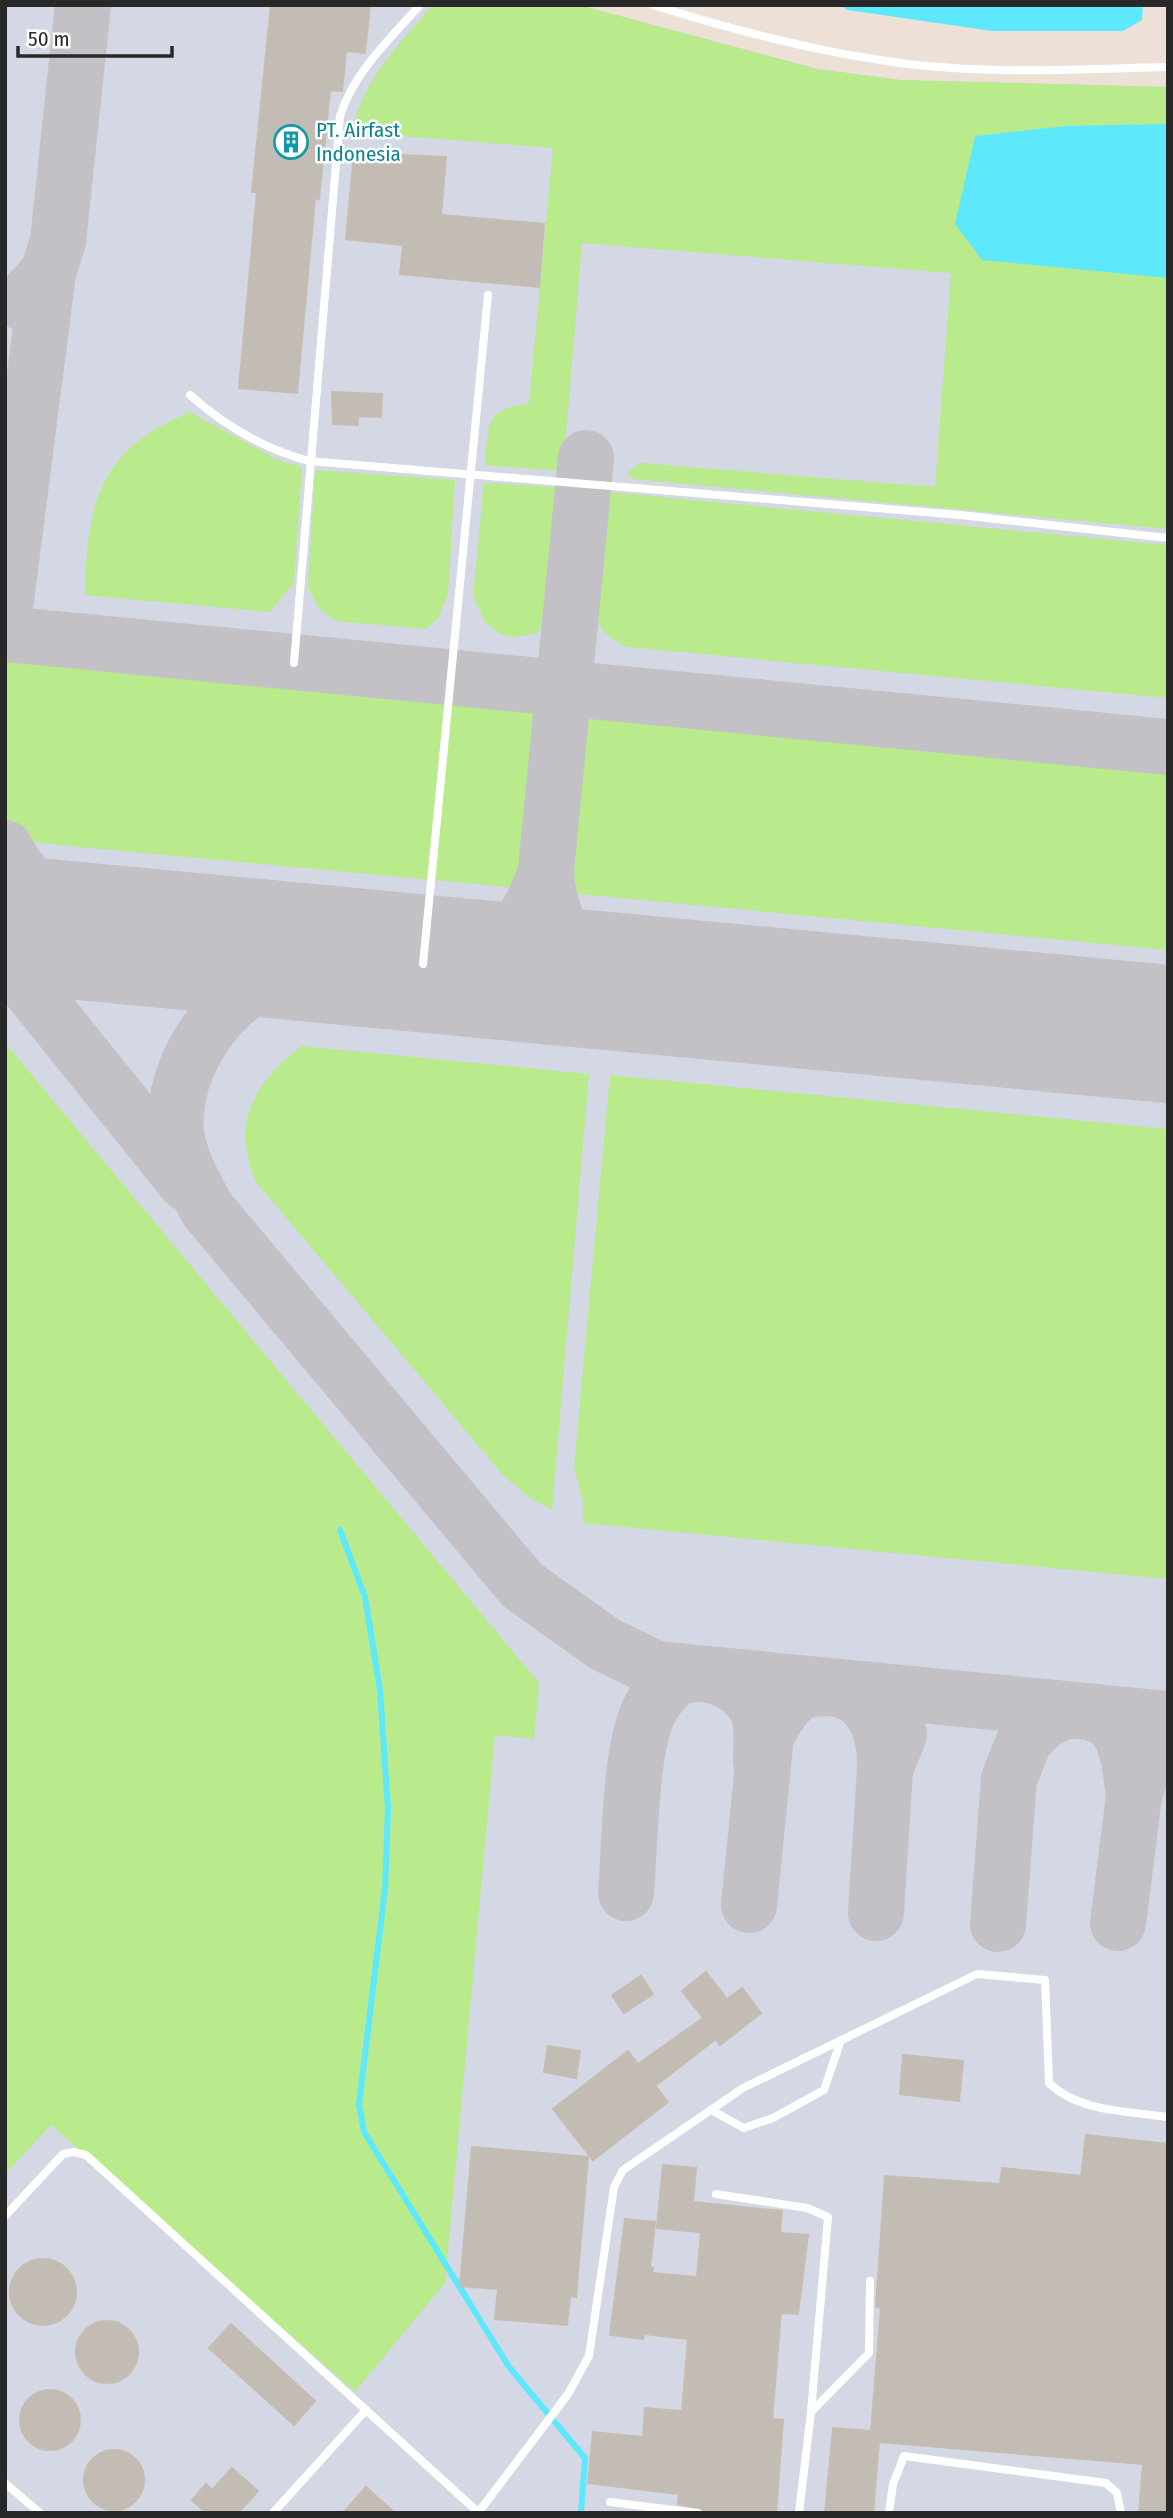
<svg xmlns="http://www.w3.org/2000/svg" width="1173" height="2518" viewBox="0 0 1173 2518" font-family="'Fira Sans Condensed',sans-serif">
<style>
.airport{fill:#d3d8e4}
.green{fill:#b9ea8c}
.water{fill:#5de8fc}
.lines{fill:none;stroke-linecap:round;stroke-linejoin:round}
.stream{stroke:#5de8fc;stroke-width:6}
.taxiway{stroke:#c3c0c6;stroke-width:56}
.runway{stroke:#c3c0c6;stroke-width:138}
.building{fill:#c3bcb4;stroke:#c7bcb1;stroke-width:2}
.service{stroke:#fff;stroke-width:8}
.labels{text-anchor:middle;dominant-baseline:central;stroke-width:5;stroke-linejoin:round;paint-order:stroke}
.culture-label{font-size:21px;fill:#0d838f;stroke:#fff;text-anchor:start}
</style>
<rect width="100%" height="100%" fill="#ece0d7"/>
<!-- airport -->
<path class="airport" d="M5,5H579L818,69L901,80L1168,87V2513H5Z"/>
<!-- green -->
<g class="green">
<path d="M433,5H579L817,69L901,80L1168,87V529L633,479L627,473L640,463L935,487L951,273L582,243L563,471L485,465C489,423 483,411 529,403L553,148L351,132C367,75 395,49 433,5Z"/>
<path d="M190,412L276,459L302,467L294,583L270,612L85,595C87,502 99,450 190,412Z"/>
<path d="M315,470L455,480L448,593L439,617L426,629L336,621L319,609L308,587Z"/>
<path d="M484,483L556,487L546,621L537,633L516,637L502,635L485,622L473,596Z"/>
<path d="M607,492L1168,545V698L628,647C612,640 603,634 596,618Z"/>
<path d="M5,634L1168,747V950L547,891L545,873L540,890L5,840Z"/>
<path d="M5,1043L539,1683L534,1739L495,1735L445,2283L355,2392L51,2125L5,2174Z"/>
<path d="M301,1046L589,1074L552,1510L530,1498L503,1475L256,1182C231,1121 253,1085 301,1046Z"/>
<path d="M610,1075L1168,1129V1579L583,1523V1502L574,1467Z"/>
</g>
<!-- water -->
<g class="water">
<path d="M840,5H1143L1142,20L1123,31H992L848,10Z"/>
<path d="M1168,124V278L982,260L955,224L975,136L1065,126Z"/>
</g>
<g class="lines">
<!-- stream -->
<path class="stream" d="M340,1530L365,1597L380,1690L388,1809L385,1889L359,2104L364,2132L509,2367L585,2458L581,2513"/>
<!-- taxiway -->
<g class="taxiway">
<path d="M21,302L48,273L58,241L83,5"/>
<path d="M5,608L48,273"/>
<path d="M5,634L1168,747"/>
<path d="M5,848C28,894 68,916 114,935"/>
<path d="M546,870L586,458"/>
<path d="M5,958L186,1183"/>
<path d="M374,959C342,962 309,963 279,974C221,995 171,1066 176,1130C178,1158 194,1184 207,1209L522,1585L606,1645L657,1669L1168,1719"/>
<path d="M439,965C499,956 529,928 546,870C549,927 571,954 619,982"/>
<path d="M626,1893C630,1846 630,1749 649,1711C654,1700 666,1685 677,1679C703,1665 742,1682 756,1707C764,1723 761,1744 761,1761"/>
<path d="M749,1905L766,1736C774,1721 784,1702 799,1693C809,1688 820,1688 831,1688C873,1692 886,1732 885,1769"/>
<path d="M876,1913L885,1769L899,1734"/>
<path d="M1118,1923L1134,1796L1146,1759"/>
<path d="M998,1924L1009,1779L1025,1739L1046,1719L1069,1710L1092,1712L1112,1722L1122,1737L1129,1759L1134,1796"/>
</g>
<!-- runway -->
<path class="runway" d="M5,924L1168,1034"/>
</g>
<!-- building -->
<g class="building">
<path d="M271,5H370L365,53L346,51L342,91L330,90L319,199L315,198L297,393L239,388L257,192H252Z"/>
<path d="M354,153L446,157L441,215L544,224L539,287L400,274L403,245L346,239Z"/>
<path d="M332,392L382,394L381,417L358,416V425L333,424Z"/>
<path d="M706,1972L727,1999L742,1988L761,2013L720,2045L716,2039L655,2086L668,2102L593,2160L553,2109L628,2051L638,2064L703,2018L682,1991Z"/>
<path d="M641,1976L653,1994L624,2013L612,1995Z"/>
<path d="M548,2046L580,2051L576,2078L544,2072Z"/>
<path d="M903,2055L963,2061L959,2101L900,2094Z"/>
<path d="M1086,2135L1168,2144V2513H1139L1143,2464L879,2442L873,2513H825L833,2428L871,2431L881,2308L876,2307L885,2176L1000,2184L1002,2168L1081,2176Z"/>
<path d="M472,2147L588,2157L576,2297L570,2296L567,2325L495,2319L498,2289L460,2286Z"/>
<path d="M663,2165L696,2168L693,2202L782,2211L780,2233L808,2235L798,2314L781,2313L772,2419L783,2420L776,2513L703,2510L678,2504L679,2494L588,2483L593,2432L643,2437L645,2408L682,2411L688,2339L644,2334L643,2339L610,2335L625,2219L655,2222L650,2268H653L652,2273L697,2277L701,2232L657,2228Z"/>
<circle cx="43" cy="2292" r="33"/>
<circle cx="107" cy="2352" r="31"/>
<path d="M231,2324L315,2401L294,2425L209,2348Z"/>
<circle cx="50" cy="2420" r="30"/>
<circle cx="114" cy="2480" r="30"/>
<path d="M232,2468L258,2491L238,2513H206L192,2500L206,2484L212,2490Z"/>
<path d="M366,2487L395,2513H343Z"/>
</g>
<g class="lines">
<!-- service -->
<g class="service">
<path d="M653,5C739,32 828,55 917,65C1000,74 1085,69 1168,67"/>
<path d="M190,395C225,426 264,449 309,461L960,515L1168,538"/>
<path d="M294,663L340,116C354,72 390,39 420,5"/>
<path d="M423,964L488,295"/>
<path d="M711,2110L744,2128L773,2118L824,2090L841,2040"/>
<path d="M716,2194L807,2208L828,2217L811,2412L799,2513"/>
<path d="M5,2216L63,2154L74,2152L86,2155L366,2410"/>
<path d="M811,2412L869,2353L870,2281"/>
<path d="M5,2483L40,2513"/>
<path d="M610,2502L698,2513"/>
<path d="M273,2513L366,2410L479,2513"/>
<path d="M478,2513L568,2394L589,2356L614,2187L623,2170L743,2088L977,1974L1045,1980L1049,2083C1079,2112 1128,2111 1168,2117"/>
<path d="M889,2513L893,2484L904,2456L1106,2483L1117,2493L1121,2513"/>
</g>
</g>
<!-- icons -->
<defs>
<g id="building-ring" transform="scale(1.75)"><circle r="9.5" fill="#fff" stroke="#0f9aa8" stroke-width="1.5"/><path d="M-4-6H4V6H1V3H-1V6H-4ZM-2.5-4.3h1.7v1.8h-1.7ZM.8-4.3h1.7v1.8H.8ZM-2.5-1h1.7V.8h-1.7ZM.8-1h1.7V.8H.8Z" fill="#0f9aa8"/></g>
</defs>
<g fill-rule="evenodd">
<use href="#building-ring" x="291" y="142"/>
</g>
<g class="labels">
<!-- culture labels -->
<g class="culture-label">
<text x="316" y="130">PT. Airfast<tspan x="316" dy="24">Indonesia</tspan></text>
</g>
</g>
<!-- border -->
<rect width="1173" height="2518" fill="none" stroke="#282828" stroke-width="14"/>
<!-- scale -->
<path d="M18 46v10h154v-10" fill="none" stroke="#282828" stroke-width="3.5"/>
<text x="28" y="46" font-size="21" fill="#282828" stroke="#ffffff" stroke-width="5" paint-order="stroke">50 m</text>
</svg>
